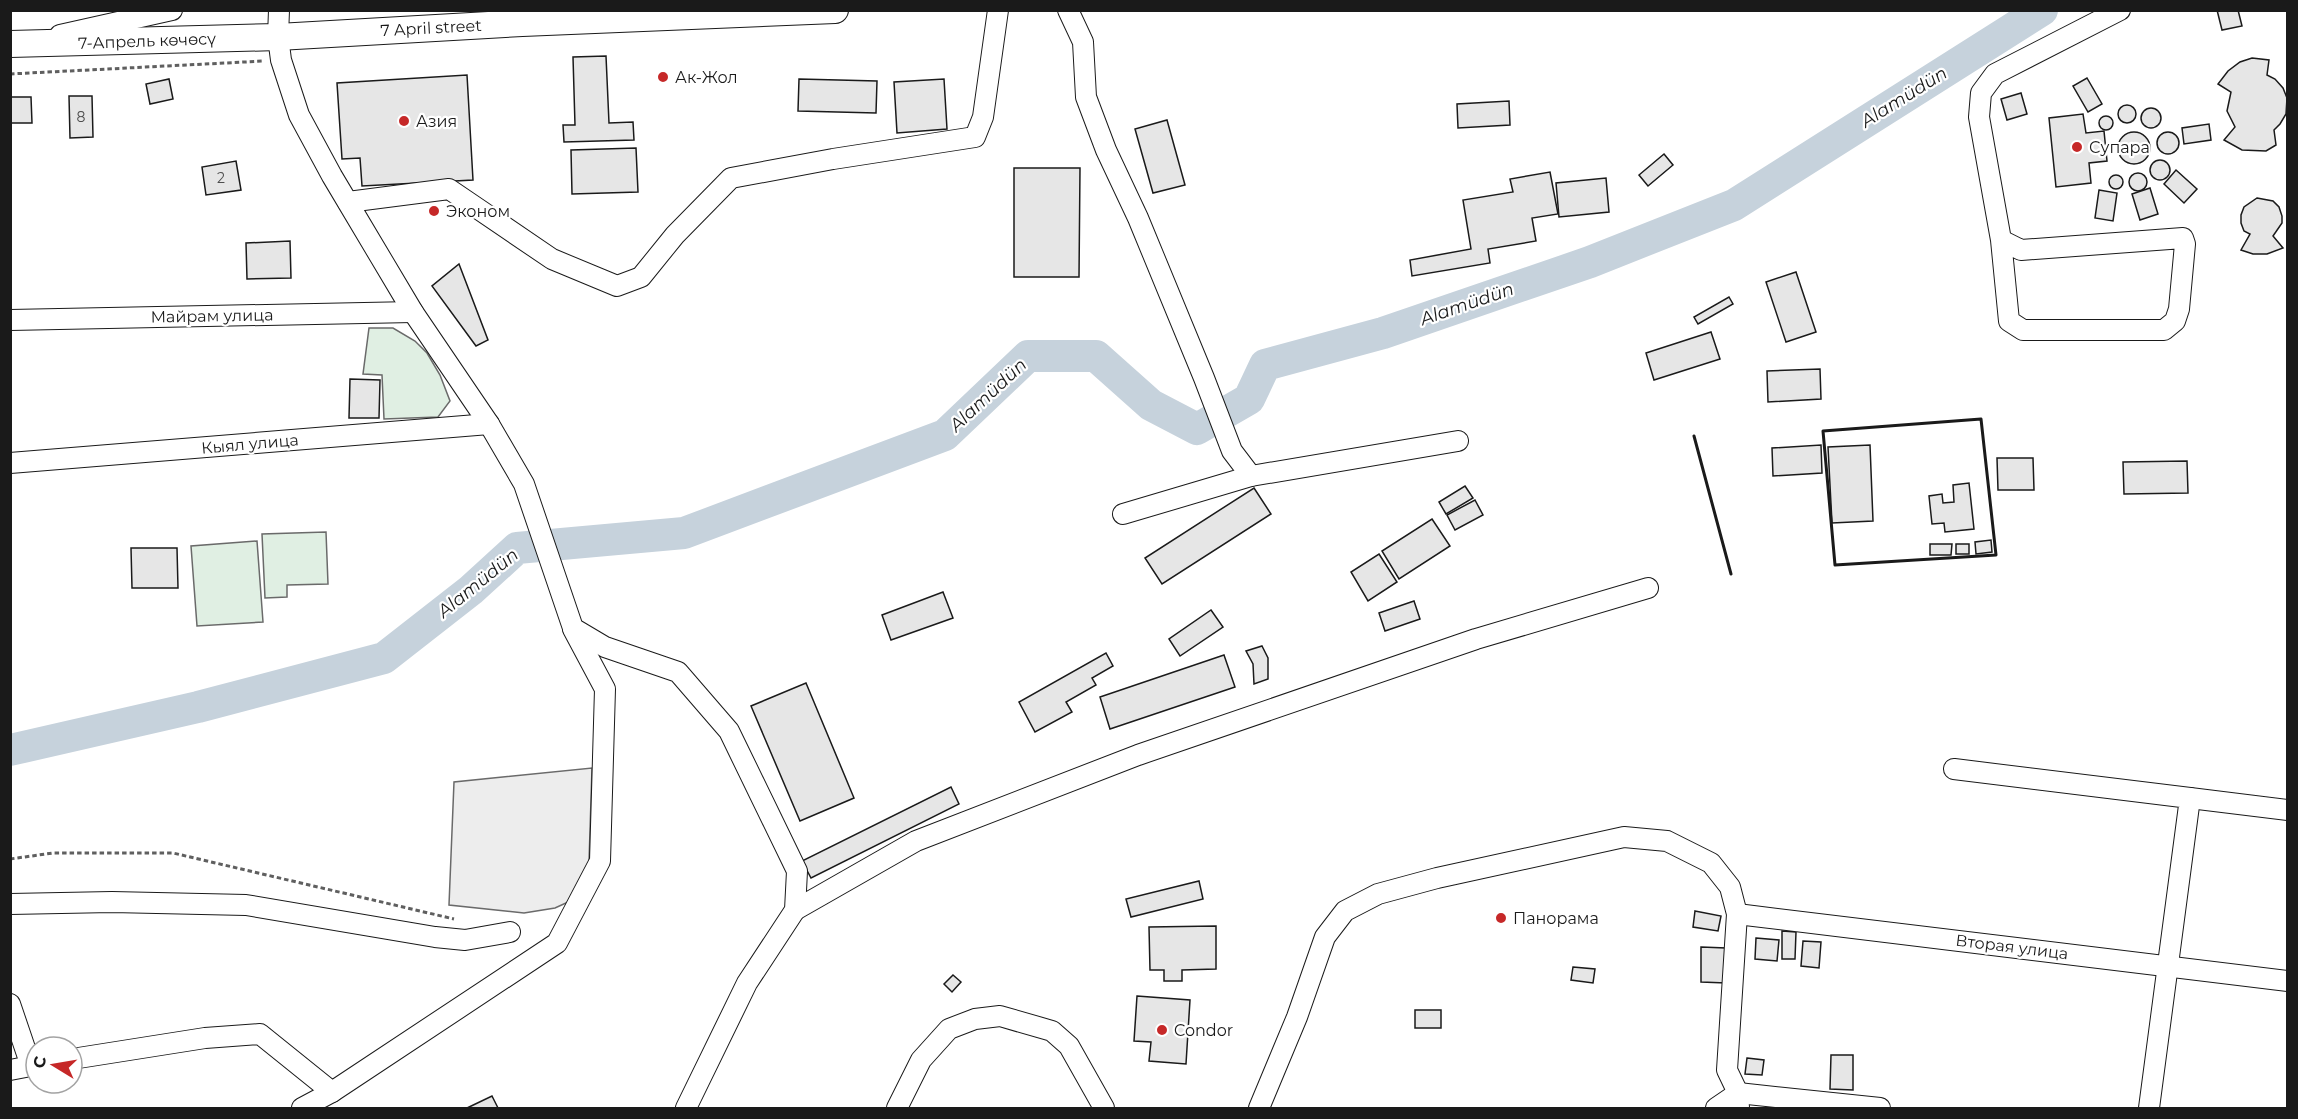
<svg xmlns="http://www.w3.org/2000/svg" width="2298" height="1119" viewBox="0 0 2298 1119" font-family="Montserrat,sans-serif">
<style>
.green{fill:#e0efe3;stroke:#6a6a6a;stroke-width:1.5}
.parking{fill:#ededed;stroke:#6a6a6a;stroke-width:1.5}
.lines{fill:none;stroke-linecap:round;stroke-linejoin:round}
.river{stroke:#c6d2dc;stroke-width:32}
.building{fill:#e6e6e6;stroke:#1a1a1a;stroke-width:1.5}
.minor-casing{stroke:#1a1a1a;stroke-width:22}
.major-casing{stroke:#1a1a1a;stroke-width:28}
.path{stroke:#5f5f5f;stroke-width:3;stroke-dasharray:4.5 3;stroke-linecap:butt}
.minor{stroke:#fff;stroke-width:20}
.major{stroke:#fff;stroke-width:26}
.wall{stroke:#1a1a1a;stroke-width:3}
.poi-dot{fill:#c62828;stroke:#fff;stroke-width:2}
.labels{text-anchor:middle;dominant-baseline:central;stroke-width:4.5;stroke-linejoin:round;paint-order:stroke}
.number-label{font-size:14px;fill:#4d4d4d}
.street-label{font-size:16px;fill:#1a1a1a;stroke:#fff}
.poi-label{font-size:16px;fill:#1a1a1a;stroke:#fff;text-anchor:start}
.water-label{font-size:18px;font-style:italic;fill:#1a1a1a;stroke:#fff}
</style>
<rect width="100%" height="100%" fill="#fff"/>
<!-- green -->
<g class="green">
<path d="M369,328H393L415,341L427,353L440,375L450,401L438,417L384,419L382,375L363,374Z"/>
<path d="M326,532L328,584L287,585V597L265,598L262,534Z"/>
<path d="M257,541L263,622L197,626L191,546Z"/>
</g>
<!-- parking -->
<path class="parking" d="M592,768L588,893L555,908L524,913L449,905L454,782Z"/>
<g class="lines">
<!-- river -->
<path class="river" d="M10,750L198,707L384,658L471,590L517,548L684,533L945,435L1028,356H1096L1151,405L1197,429L1249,399L1265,365L1383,333L1590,262L1734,205L2042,10"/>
</g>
<!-- building -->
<g class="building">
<path d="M2217,10H2238L2242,26L2222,30Z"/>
<path d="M606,56L609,123L633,122L634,140L564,142L563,125H575L573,57Z"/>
<path d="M2252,58L2269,60L2267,75L2275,79L2283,88L2287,98L2286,114L2280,124L2274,130L2276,145L2266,151L2242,150L2224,140L2235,127L2227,111L2231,92L2218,84L2228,71L2240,62Z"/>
<path d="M467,75L473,180L362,186L360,158L342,159L337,83Z"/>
<path d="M2087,78L2102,104L2088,112L2073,86Z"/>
<path d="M169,79L173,99L150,104L146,84Z"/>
<path d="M799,79L877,81L876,113L798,111Z"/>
<path d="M944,79L947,129L897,133L894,82Z"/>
<path d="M2021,93L2027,114L2007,120L2001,99Z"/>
<path d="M69,96H92L93,137L70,138Z"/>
<path d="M10,97H31L32,123H10Z"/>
<path d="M1509,101L1510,125L1458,128L1457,104Z"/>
<circle cx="2127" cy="114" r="9"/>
<circle cx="2151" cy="118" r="10"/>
<path d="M2083,114L2086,133L2104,131L2107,161L2089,163L2091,183L2056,187L2049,118Z"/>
<circle cx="2106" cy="123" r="7"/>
<path d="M1167,120L1185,185L1153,193L1135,129Z"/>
<path d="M2209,124L2211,140L2184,144L2182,128Z"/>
<circle cx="2168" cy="143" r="11"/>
<circle cx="2134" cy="148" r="16"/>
<path d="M636,148L638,192L572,194L571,150Z"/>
<path d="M1664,154L1673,165L1648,186L1639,175Z"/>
<circle cx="2160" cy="170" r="10"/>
<path d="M236,161L241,190L206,195L202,167Z"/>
<path d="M1014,168H1080L1079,277H1014Z"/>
<path d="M2176,170L2197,189L2184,203L2164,184Z"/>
<path d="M1550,172L1558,214L1532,218L1536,241L1488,249L1490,263L1412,276L1410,260L1471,249L1463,200L1513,192L1510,179Z"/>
<circle cx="2138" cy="182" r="9"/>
<circle cx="2116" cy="182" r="7"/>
<path d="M1606,178L1609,212L1559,217L1556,183Z"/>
<path d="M2150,188L2158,214L2140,220L2132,194Z"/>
<path d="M2099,190L2117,193L2113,221L2095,218Z"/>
<path d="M2257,198L2273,201L2279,207L2282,216V223L2273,236L2283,248L2267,254H2253L2241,250L2250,234L2244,231L2241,223V215L2244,207Z"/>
<path d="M290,241L291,278L247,279L246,243Z"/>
<path d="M459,264L488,340L476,346L432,286Z"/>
<path d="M1796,272L1816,332L1786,342L1766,282Z"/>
<path d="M1729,297L1733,304L1698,324L1694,317Z"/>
<path d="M1711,332L1720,359L1654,380L1646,353Z"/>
<path d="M1820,369L1821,399L1768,402L1767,371Z"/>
<path d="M350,379L380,380L379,418H349Z"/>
<path d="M1821,445L1822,473L1773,476L1772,448Z"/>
<path d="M1870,445L1873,521L1832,523L1828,447Z"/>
<path d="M1997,458H2033L2034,490H1998Z"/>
<path d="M2187,461L2188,493L2124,494L2123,462Z"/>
<path d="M1969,483L1974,529L1945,532L1944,523L1932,524L1929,496L1942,494L1943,503L1954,502L1953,485Z"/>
<path d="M1465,486L1473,498L1446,514L1439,502Z"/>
<path d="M1254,488L1271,514L1162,584L1145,558Z"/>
<path d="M1475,500L1483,515L1455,530L1447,515Z"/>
<path d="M1432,519L1450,546L1399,579L1382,551Z"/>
<path d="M1991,540L1992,552L1976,554L1975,542Z"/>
<path d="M1930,544H1952L1951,555H1930Z"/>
<rect x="1956" y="544" width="13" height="10"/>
<path d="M131,548H177L178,588H132Z"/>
<path d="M1379,554L1397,582L1368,601L1351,572Z"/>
<path d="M943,592L953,618L891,640L882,615Z"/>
<path d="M1414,601L1420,619L1385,631L1379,613Z"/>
<path d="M1211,610L1223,627L1180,656L1169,639Z"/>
<path d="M1262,646L1268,658V679L1254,684L1253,664L1246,651Z"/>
<path d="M1106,653L1113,666L1092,678L1096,685L1066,702L1072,712L1035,732L1019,702Z"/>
<path d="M1224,655L1235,687L1110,729L1100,697Z"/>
<path d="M806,683L854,798L800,821L751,706Z"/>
<path d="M951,787L959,804L811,878L802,861Z"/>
<path d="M1199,881L1203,899L1131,917L1126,899Z"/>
<path d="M1695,911L1721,916L1718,931L1693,927Z"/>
<path d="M1216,926V969L1182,970V981H1164V970H1150L1149,927Z"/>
<path d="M1782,931L1796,932L1795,959H1782Z"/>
<path d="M1756,938L1779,940L1777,961L1755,959Z"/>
<path d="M1803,941L1821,942L1819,968L1801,966Z"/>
<path d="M1701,947L1726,948V983L1701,982Z"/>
<path d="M1573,967L1595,969L1593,983L1571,980Z"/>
<path d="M953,975L961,982L952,992L944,984Z"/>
<path d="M1137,996L1190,1000L1186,1064L1149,1061L1151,1042L1134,1041Z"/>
<rect x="1415" y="1010" width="26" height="18"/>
<path d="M1831,1055H1853V1090L1830,1089Z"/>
<path d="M1747,1058L1764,1060L1762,1075L1745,1074Z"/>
<path d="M492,1096L498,1108H467Z"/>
</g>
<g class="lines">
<!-- minor casing -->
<g class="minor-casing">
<g id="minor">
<path d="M279,10L278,37L281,60L299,115L332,176L413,312L489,424L524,484L573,628L605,647L678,672L729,731L797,871L795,910L747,983L686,1108"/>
<path d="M1068,10L1083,42L1086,97L1106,150L1138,218L1204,378L1232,451L1251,476L1123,514"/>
<path d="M60,35L172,10"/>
<path d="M348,202L449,189L552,259L617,286L641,277L675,235L731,178L833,159L975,137L983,117L998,10"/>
<path d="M2001,240L2009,321L2023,330H2164L2175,321L2179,309L2185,244L2183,238L2021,250L2001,240L1979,117L1981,93L1995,74L2120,10"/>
<path d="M10,320L413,312"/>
<path d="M10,463L489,424"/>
<path d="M1251,476L1458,441"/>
<path d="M1954,769L2190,798L2149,1108"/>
<path d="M2190,798L2288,810"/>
<path d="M10,904L112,902L246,905L435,937L465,940L510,932"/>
<path d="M795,910L916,841L1138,755L1476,639L1648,588"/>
<path d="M1737,914L2288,981"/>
<path d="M10,1004L31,1066"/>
<path d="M72,1059L205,1038L260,1034L332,1092"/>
<path d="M10,1070L36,1065"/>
<path d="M1738,1093L1880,1108"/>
<path d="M302,1108L332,1092L557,943L600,861L605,689L573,629"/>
<path d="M897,1108L921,1060L949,1029L975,1019L1000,1016L1052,1031L1069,1046L1104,1108"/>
<path d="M1259,1108L1297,1017L1325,937L1345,911L1378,894L1437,878L1624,837L1667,841L1711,863L1730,887L1737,914L1727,1070L1738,1093L1739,1108"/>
<path d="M1716,1108L1738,1093"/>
</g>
</g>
<!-- major casing -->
<g class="major-casing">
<path id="major" d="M10,44L278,37L522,23L835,10"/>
</g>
<!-- path -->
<g class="path">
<path d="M10,74L264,61"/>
<path d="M10,859L53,853H173L454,919"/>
</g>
<!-- minor -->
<use href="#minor" class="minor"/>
<!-- major -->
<use href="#major" class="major"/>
<!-- wall -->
<g class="wall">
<path d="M1981,419L1996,555L1835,565L1823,431Z"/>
<path d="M1694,436L1731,574"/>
</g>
</g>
<!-- markers -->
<g class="poi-dot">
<circle cx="663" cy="77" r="6"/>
<circle cx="404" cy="121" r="6"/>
<circle cx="2077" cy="147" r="6"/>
<circle cx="434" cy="211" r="6"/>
<circle cx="1501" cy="918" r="6"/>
<circle cx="1162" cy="1030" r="6"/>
</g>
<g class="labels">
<!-- number labels -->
<g class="number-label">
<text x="81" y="117">8</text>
<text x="221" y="178">2</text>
</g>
<!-- street labels -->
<g class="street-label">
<text transform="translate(431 28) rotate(-3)">7 April street</text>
<text transform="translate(147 41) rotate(-2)">7-Апрель көчөсү</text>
<text transform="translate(212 316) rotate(-1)">Майрам улица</text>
<text transform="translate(250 444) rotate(-5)">Кыял улица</text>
<text transform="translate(2012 947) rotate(7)">Вторая улица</text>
</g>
<!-- poi labels -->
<g class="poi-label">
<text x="675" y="77">Ак-Жол</text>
<text x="416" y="121">Азия</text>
<text x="2089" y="147">Супара</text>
<text x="446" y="211">Эконом</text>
<text x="1513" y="918">Панорама</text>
<text x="1174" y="1030">Condor</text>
</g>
<!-- water labels -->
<g class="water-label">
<text transform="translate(1904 97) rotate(-32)">Alamüdün</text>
<text transform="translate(1467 304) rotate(-19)">Alamüdün</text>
<text transform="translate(988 395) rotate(-43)">Alamüdün</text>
<text transform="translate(478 583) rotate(-39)">Alamüdün</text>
</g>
</g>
<!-- border -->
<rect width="2298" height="1119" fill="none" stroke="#1a1a1a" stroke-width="24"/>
<!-- north arrow -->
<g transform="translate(54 1065) rotate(281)"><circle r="28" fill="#ffffff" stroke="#a3a3a3" stroke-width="1.5"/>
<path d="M0-4.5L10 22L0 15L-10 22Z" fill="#c62828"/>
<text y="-9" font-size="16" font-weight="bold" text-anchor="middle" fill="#1a1a1a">С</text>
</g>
</svg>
